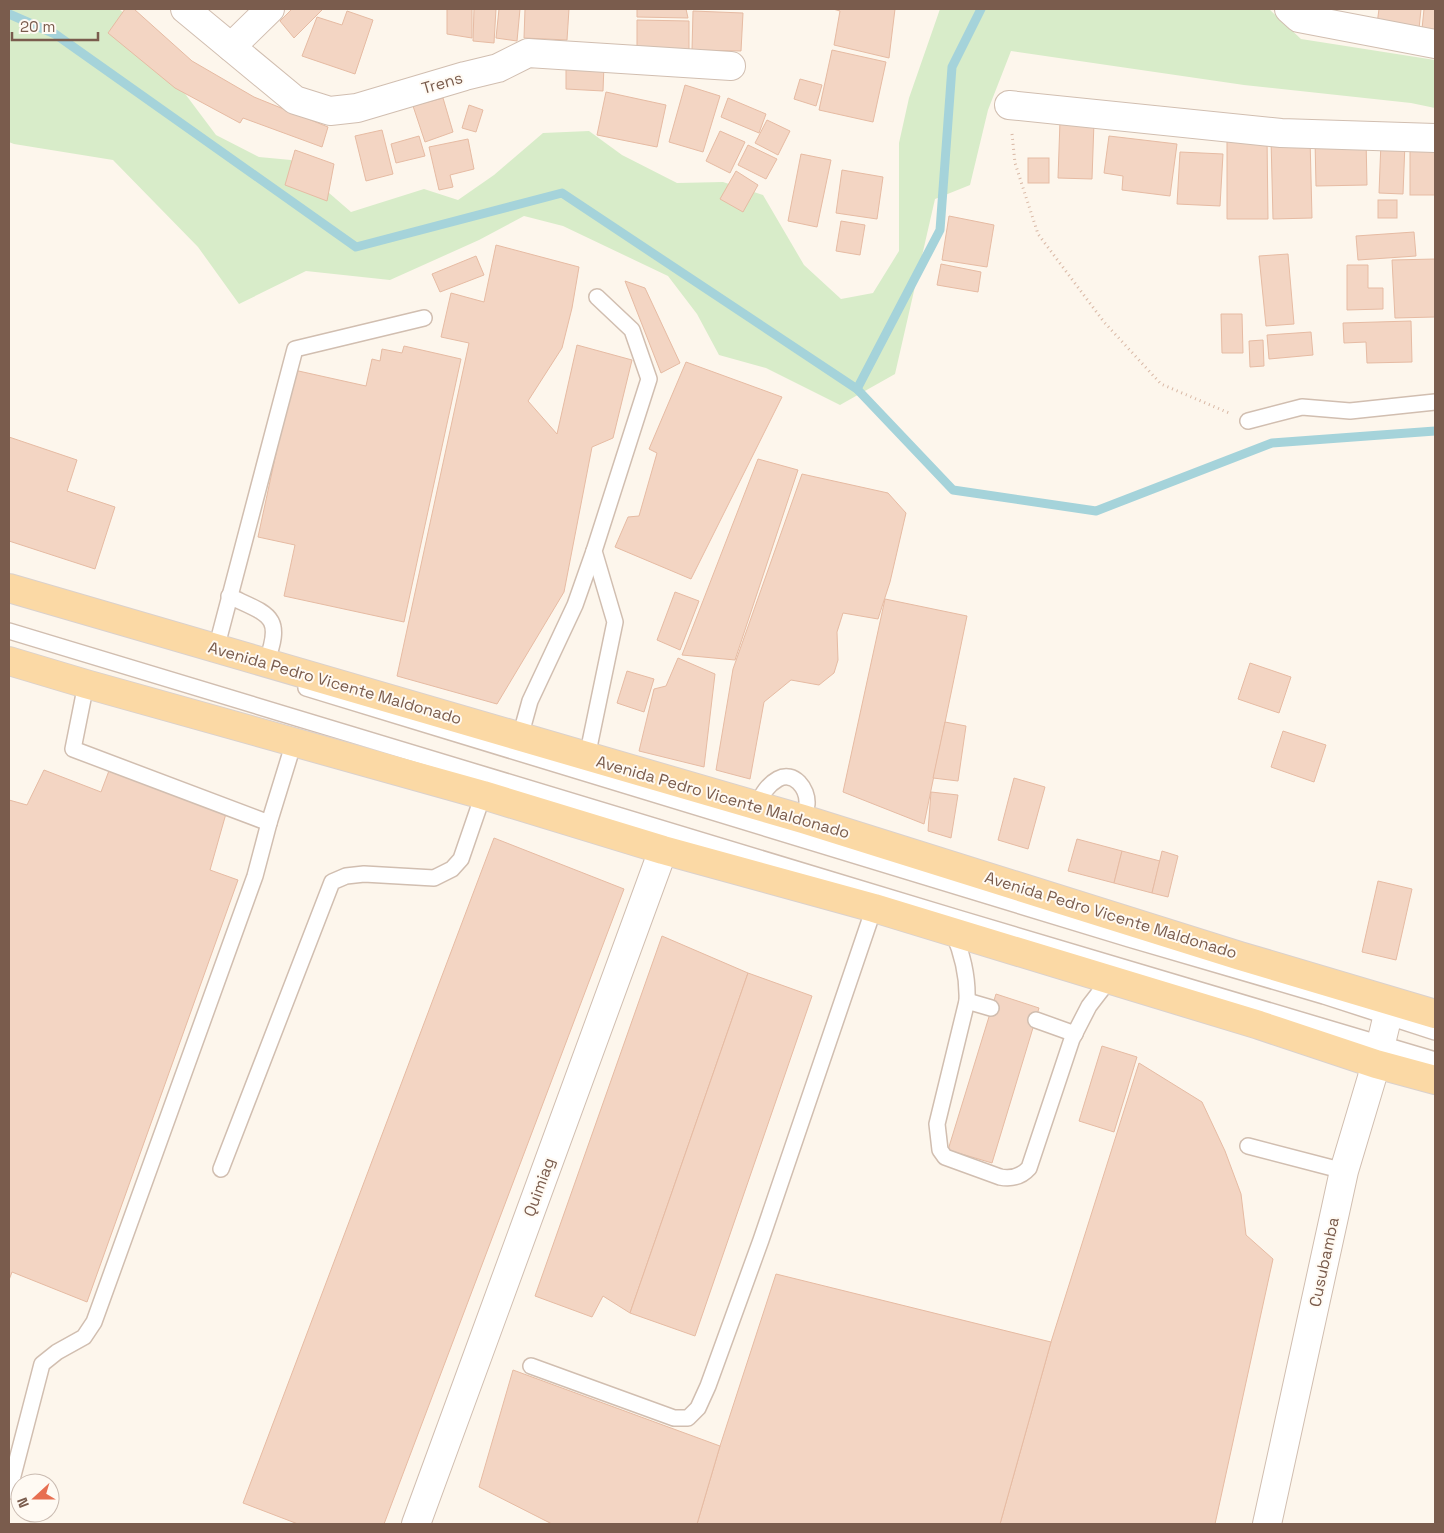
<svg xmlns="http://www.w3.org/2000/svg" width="1444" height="1533" viewBox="0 0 1444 1533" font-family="'Space Grotesk',sans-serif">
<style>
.green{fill:#d8ecc9}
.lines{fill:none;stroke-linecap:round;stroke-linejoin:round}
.stream{stroke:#a5d3da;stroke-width:9}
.building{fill:#f3d5c3;stroke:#e6bba3}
.service-casing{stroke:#d1beb0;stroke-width:18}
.minor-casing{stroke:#d1beb0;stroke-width:30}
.primary-casing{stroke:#dad1cd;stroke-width:30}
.path{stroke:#d9b8a5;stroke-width:3;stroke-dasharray:1 4;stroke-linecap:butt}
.service{stroke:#fff;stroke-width:15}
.minor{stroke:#fff;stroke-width:28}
.primary{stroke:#fbd9a5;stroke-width:28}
.labels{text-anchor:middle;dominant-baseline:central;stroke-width:4;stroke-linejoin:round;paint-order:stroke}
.street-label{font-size:16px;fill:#7a5c4d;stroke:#fffaf3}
</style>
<rect width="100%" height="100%" fill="#fdf6ec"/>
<!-- green -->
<path class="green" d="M9,9H119L126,15L216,135L259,157L291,160L351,212L424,189L458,200L494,175L543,133L589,131L622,155L677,183L723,182L763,195L804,265L841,299L873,293L899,251V143L909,98L940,9H1269L1301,39L1435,60V108L1411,103L1244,85L1011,51L988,110L970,185L935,199L895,374L840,405L766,368L719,355L697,314L668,276L563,226L524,216L479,240L390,280L306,271L239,304L198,247L113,160L14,144L9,142Z"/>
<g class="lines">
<!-- stream -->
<g class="stream">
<path d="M9,14L55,34L356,247L562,193L857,389L953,490L1096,511L1272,443L1435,431"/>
<path d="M857,389L940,230L952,67L981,9"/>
</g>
</g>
<!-- building -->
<g class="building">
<path d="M125,9H134L192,61L254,97L328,127L322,147L243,118L240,123L175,88L108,33Z"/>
<path d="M292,9H323L294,38L280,21Z"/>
<path d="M447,9H472V38L447,34Z"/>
<path d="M474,9H496L494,43L473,41Z"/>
<path d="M499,9H520L517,41L496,38Z"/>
<path d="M525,9H569L567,40L524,38Z"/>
<path d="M637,9H686L688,18L637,17Z"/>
<path d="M833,9H895L889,58L834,45L840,11Z"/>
<path d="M1379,9H1421L1419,29L1377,24Z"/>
<path d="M1424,9H1435V30L1422,29Z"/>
<path d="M347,11L373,20L355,74L302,56L317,17L342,25Z"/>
<path d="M693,11L743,13L741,51L692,50Z"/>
<path d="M637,20L689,21V50L637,49Z"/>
<path d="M832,50L886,62L873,122L819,110Z"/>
<path d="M566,64L604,65L603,91L566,89Z"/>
<path d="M800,79L822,85L816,106L794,99Z"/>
<path d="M685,85L720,96L703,152L669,142Z"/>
<path d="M606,92L666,105L657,147L597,135Z"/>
<path d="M443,98L453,132L425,142L413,106Z"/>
<path d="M728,98L766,114L759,133L721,117Z"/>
<path d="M469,105L483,110L476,132L462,128Z"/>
<path d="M767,120L790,131L778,155L755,143Z"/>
<path d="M1060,121L1094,122L1092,179L1058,178Z"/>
<path d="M382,130L393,174L366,181L355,136Z"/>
<path d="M720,131L745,142L730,173L706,161Z"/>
<path d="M419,136L425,156L396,163L391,144Z"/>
<path d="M1109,136L1177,144L1170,196L1122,190L1123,176L1104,173Z"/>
<path d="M1227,137H1267L1268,219H1227Z"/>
<path d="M1310,138L1312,218L1273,219L1271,139Z"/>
<path d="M468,139L474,169L450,175L453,187L439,190L429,147Z"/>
<path d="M1366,139L1367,185L1316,186L1315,140Z"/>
<rect x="1410" y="141" width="25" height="54"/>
<path d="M1381,142L1405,143L1403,194L1379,193Z"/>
<path d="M748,145L777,159L766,179L738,165Z"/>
<path d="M295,150L334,164L327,201L285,185Z"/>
<path d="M1180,152L1223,154L1220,206L1177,204Z"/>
<path d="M801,154L831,160L817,227L788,221Z"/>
<rect x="1028" y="158" width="21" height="25"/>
<path d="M842,170L883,177L877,219L836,213Z"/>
<path d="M736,171L758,185L743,212L720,199Z"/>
<rect x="1378" y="200" width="19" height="18"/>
<path d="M949,216L994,225L987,267L942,260Z"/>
<path d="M841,221L865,225L860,255L836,251Z"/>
<path d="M1414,232L1416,256L1358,260L1356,236Z"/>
<path d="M496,245L579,267L572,308L562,348L528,401L557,434L577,345L632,360L613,438L592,447L564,592L497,704L397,676L469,343L441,337L451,293L484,302Z"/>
<path d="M1288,254L1294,324L1266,326L1259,256Z"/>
<path d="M476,256L484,275L440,292L432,274Z"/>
<path d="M1435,259V317L1395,318L1392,260Z"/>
<path d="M941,264L981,272L978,292L937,285Z"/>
<path d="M1347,265H1368V288H1383V309L1347,310Z"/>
<path d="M625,281L645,288L680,363L661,373Z"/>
<path d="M1221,314H1242L1243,353H1222Z"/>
<path d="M1411,321L1412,362L1367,363L1366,342L1344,343L1343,323Z"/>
<path d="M1311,332L1313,355L1269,359L1267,335Z"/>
<path d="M1263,340L1264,366L1250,367L1249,341Z"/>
<path d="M404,346L461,359L404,622L284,596L295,545L258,537L294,370L366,386L372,359L380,361L382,349L402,353Z"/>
<path d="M686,362L782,397L691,579L615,547L628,517L639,516L657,453L649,449Z"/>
<path d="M9,437L77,460L67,491L115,507L95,569L9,541Z"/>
<path d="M758,459L798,470L735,660L682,655Z"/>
<path d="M802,474L888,493L906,513L890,582L878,619L843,613L837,632L838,660L834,673L819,685L791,680L764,702L750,779L716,770L733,669Z"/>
<path d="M675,592L699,601L680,650L657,640Z"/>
<path d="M885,599L967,616L924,824L843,792Z"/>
<path d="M678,658L715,674L704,767L639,751L654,689L666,686Z"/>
<path d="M1250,663L1291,677L1279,713L1238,699Z"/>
<path d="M627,671L654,679L644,712L617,703Z"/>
<path d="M945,722L966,726L958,781L933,778Z"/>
<path d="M1283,731L1326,745L1314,782L1271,767Z"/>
<path d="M110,768L227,810L210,870L238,880L87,1302L12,1272L9,1280V800L27,805L44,770L101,792Z"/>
<path d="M1014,778L1045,787L1028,849L998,840Z"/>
<path d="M931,792L958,795L951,838L928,831Z"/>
<path d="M494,838L624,889L384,1524H298L243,1503Z"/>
<path d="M1077,839L1122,851L1114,883L1068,871Z"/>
<path d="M1122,851L1160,861L1152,893L1114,883Z"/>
<path d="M1162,851L1178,856L1168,897L1152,893Z"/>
<path d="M1378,881L1412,889L1396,960L1362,952Z"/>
<path d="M662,936L748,973L630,1313L603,1296L592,1317L535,1296Z"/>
<path d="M748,973L812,996L695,1336L630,1313Z"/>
<path d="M996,994L1039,1008L992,1163L948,1150Z"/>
<path d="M1102,1046L1137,1057L1114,1132L1079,1121Z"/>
<path d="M1139,1063L1202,1102L1225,1151L1241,1194L1246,1235L1273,1259L1215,1524H1000L1051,1342Z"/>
<path d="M776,1274L1051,1342L1000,1524H697L720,1446Z"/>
<path d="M513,1370L720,1446L697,1524H552L479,1487Z"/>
</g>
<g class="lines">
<!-- service casing -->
<g class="service-casing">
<g id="service">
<path d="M1248,421L1302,407L1350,411L1435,402"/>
<path d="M229,596C269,615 284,615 266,663"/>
<path d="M9,631L958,918L1435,1060"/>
<path d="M216,649L295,349L424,318"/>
<path d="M86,684L73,749L269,823"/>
<path d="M306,688L1129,939L1324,996L1435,1032"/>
<path d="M520,737L530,701L575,605L594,551"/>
<path d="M587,757L615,622L594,551L649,379L632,330L597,297"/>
<path d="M756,806C762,795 767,785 778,779C794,770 808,789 807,804C806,809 804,815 803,819"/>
<path d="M953,932C962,953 968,977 967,1001L937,1124L940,1150L945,1157L1000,1177C1011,1179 1021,1177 1029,1168L1072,1039L1089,1006L1109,980"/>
<path d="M967,1001L991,1008"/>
<path d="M1036,1020L1075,1034"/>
<path d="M1248,1146L1344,1171"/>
<path d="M221,1169L332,882L346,876L364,874L434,878L452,869L461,859L483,795"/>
<path d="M531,1366L674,1418H688L698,1408L708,1386L761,1240L874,908"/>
<path d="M9,1491L42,1364L57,1352L84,1337L94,1322L255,876L269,823L294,742"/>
</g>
</g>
<!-- minor casing -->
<g class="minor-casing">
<g id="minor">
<path d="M185,9L295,100L330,111L357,108L465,76L498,68L528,53L731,66"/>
<path d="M1289,9L1299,18L1435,44"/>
<path d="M231,47L270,9"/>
<path d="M1009,105L1281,133L1435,138"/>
<path d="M416,1524L663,850"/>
<path d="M1267,1524L1344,1171L1376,1064L1391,1002"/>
</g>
</g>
<!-- primary casing -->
<g class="primary-casing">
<g id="primary">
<path d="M9,588L803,819L1240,956L1435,1014"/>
<path d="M9,661L86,684L483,795L663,850L874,908L1259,1025L1376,1064L1435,1080"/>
</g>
</g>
<!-- path -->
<path class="path" d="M1012,134L1015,163L1038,234L1104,322L1161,384L1229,413"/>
<!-- service -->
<use href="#service" class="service"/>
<!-- minor -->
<use href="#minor" class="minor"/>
<!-- primary -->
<use href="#primary" class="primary"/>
</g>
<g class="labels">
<!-- street labels -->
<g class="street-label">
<text transform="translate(442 83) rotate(-16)">Trens</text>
<text transform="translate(335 683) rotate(16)">Avenida Pedro Vicente Maldonado</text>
<text transform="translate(723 797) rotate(16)">Avenida Pedro Vicente Maldonado</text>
<text transform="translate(1111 915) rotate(17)">Avenida Pedro Vicente Maldonado</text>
<text transform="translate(539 1187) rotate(-70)">Quimiag</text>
<text transform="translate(1324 1262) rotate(-78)">Cusubamba</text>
</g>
</g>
<!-- border -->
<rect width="1444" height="1533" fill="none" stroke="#7a5c4d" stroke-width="20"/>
<!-- north arrow -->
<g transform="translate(35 1498) rotate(249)"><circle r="24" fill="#fffaf3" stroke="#cabbb1"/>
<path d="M0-4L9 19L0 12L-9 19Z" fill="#e76f51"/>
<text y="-8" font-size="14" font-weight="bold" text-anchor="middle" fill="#7a5c4d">N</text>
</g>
<!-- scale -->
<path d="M12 32v8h86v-8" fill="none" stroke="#7a5c4d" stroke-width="2.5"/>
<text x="20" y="32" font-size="15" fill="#7a5c4d" stroke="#fffaf3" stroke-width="4" paint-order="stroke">20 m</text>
</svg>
